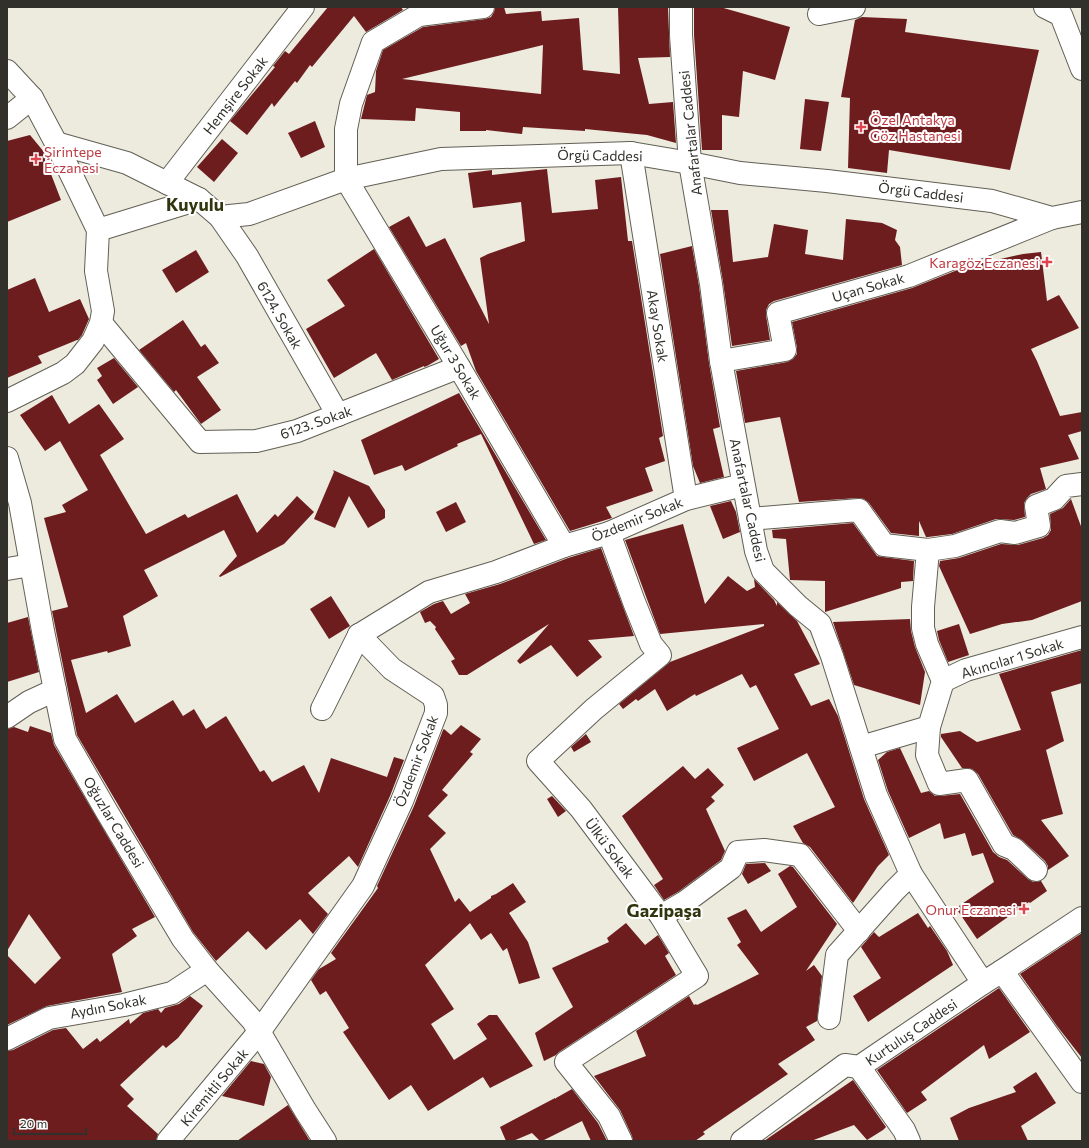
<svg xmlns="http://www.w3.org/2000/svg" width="1089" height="1148" viewBox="0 0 1089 1148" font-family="Commissioner,sans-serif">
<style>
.building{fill:#6e1d1f;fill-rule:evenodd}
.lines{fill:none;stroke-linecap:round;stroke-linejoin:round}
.street-casing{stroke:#625f55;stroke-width:24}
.primary-casing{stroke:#625f55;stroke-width:24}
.street{stroke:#fff;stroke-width:22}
.primary{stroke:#fff;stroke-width:22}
.health-dot{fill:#e0444e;stroke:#fff;stroke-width:1.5}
.labels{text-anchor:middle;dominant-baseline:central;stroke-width:4;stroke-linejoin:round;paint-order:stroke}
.street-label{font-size:14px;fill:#31302b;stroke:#fff}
.health-label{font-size:14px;fill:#be3a42;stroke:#fff;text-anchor:start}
.district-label{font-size:18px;font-weight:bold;fill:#31360e;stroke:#fff}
</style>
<rect width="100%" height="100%" fill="#edeade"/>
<!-- building -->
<g class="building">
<path d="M328,7H401L403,10L366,32L354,16L312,67L310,65L297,83L295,81L274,107L272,103L247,135L230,121L275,67L273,66L285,51L289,54Z"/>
<path d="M500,7H504L506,14L541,11L542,21L579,18L583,70L620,74L618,7H668L670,57L638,58L649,104L673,102L676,143L647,135L585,129V131L523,127L522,134L486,130V131H460V112L416,108L415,121L361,119L367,95L375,92L376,71L383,50L423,27L485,19L491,17L494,12L495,8ZM543,45L541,94L402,79Z"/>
<path d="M694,7H720L790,27L775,80L743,71L739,117L722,115V150H702L694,35Z"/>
<path d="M862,17L907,19L905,32L1039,50L1010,170L889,150L887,173L848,168L850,98L841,97L855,20Z"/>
<path d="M805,99L829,102L821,151L800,149Z"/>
<path d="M315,121L325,147L301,158L288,133Z"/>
<path d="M30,135L49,158L56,172L51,174L61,200L7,222V141Z"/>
<path d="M222,139L238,153L214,182L197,167Z"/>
<path d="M547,169L552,213L598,209L595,180L621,177L628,241H632L663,436L659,438L665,461L645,468L653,491L606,507L612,518L570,531L476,371L466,343L461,346L389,227L409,216L426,247L445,238L489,324L480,258L488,254L525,241L521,202L473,208L468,173L492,170V175Z"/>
<path d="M711,210H728L733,262L768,257L774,224L808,230L805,254L843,260L846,219L882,223L897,230L895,240L900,247L902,265L774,301L769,304L766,310V315L770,340L732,346L723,282Z"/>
<path d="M692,246L699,286L709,363L720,427L713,429L724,477L700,483L693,466L660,254Z"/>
<path d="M374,249L439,359L427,366L424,367V366L392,380L376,353L334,378L306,329L345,306L327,280Z"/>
<path d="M196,250L209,272L176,293L162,270Z"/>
<path d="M1041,252L1047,301L1059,295L1079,328L1031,349L1037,361L1060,416L1082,412V431L1068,435L1079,459L1040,468L1046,489L1031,494L1027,498L1024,503L1025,517L1014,520L996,519L952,534L928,537H926L919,521V536L891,533L869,503L864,499L858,498L799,502L780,417L745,423L736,371L787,362L793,359L797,354V348L792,322L912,288L965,267L1023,254Z"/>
<path d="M35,278L49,312L80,299L89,319L82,335L78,340H77L38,356L42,363L7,378V290Z"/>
<path d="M183,320L201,347L205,344L219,363L197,377L221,410L201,424L176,390L174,392L139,350Z"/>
<path d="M114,358L138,387L113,404L97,380L102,376L97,368Z"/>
<path d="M459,393L546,540L534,544L481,434L457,444L458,446L405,471L402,465L374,475L361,440Z"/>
<path d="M52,395L69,424L99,404L124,439L100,455L146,534L185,514L188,518L237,494L257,533L275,514L278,517L297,496L314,512L284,544L220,577L219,576L237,556L224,530L144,570L158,596L123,616L131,646L108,653L107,651L71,660L86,713L117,694L135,723L173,700L183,716L194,709L206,729L226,716L260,772L264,770L272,782L304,765L319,793L331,758L387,777L394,757L404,760L390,796L358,867L349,856L308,893L328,914L313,934L300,919L266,950L248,931L216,961L193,932L77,735L52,611L68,607L44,518L66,512L62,505L88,490L60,441L45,451L20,415Z"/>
<path d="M333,470L369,486L385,510V518L368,528L349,496L335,528L314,519L334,472Z"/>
<path d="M1071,499L1082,529V601L1032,620L1002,624L970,634L939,566L940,561L959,558L1001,544L1018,545L1043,538L1048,535L1051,530L1050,514L1063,508Z"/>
<path d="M731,501L736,512L740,532L723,539L710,506Z"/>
<path d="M456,502L466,522L446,532L436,512Z"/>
<path d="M853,523L877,556L883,557L914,561L913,581L901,582V588L825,612V581L790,580L786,539L773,538L772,530Z"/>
<path d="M683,524L705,604L728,576L747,591L755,587L754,579L774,600L777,606V602L797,621L820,664L794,674L811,706L829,699L838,716L864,799L889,855L878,866L853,903L810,847L803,843L793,826L835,807L807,753L754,781L737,748L779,729L756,685L750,688L742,674L696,696L695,694L667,711L655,689L638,701L636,699L623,709L619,704L670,662L764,626V624L660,634L625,540Z"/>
<path d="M601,548L634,636L588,640L602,657L577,677L551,645L520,664L517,661L549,624L467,675H459L451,661L455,659L435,629L436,627L430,621L425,623L420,612L434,604L443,601L451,614L470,603L465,594L500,584L568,558Z"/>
<path d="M331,596L350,626L329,639L310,609Z"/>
<path d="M28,617L39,672L7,682V623Z"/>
<path d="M910,619L911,631L915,647L925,672L920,705L854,685L833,622Z"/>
<path d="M959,624L969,655L948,662L939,640L937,631Z"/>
<path d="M1082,650V683L1051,692L1064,741L1046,750L1063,814L1041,820L1069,856L1048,870V866L1045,861L1022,840L1013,835L978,774L972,769L962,768L941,737V734L960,731L977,742L1021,730L999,674Z"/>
<path d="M461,725L481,739L470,752L473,754L442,790L448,795L428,816L446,833L430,849L455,902L459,898L470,912L491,898V896L496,894L513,883L526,902L509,913L528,942L540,978L519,984L507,948L503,951L491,933L481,940L470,923L425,965L454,1009L431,1024L454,1060L487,1039L477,1024L489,1015H497L533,1066L490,1088L483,1077L428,1111L411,1085L389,1100L343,1032L349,1028L326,991L320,995L311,980L319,969L336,959L331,953L378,888L377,886L414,806L443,730L444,729L451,735Z"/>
<path d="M30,726L51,733L54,745L155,917L132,929L137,936L112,954L122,992L47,1006L7,1025V955L35,984L61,958L29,914L7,951V729L14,727L28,732Z"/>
<path d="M586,734L591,742L574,752L571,747Z"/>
<path d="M900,748L921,793L929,791L935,796H940L960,794L993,852L999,857L1007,860L1028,879L1033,882L1041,881L1047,891L1030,903L1029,902L977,939L956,908L994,882L983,853L972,856L965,833L944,839L940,823L909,838L888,791L878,760L887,752Z"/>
<path d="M683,766L695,779L708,768L724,785L711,797L715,801L706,809L725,851L721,860L678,892L664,900L654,885L663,879L622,816Z"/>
<path d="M552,796L566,811L558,817L547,799Z"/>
<path d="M765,863L771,871L748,884L742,874L746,864Z"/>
<path d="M790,866L793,867L837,924L806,971L814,965L822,976L817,1021L806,1027L815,1040L778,1064L788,1074L703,1132L705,1134L695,1141H633L632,1136L620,1110L594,1076L646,1056L636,1031L689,996L694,1005L696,1004L697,1005L759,974L737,945L741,942L727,918L746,909L761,932L797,907L778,874Z"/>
<path d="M918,913L928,928L930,926L947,951L953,965L868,1022L853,996L881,978L861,947L874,932L879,937Z"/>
<path d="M626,923L645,945L658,935L669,953L665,956L676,975L559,1052L556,1055L544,1061L535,1033L573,1007L552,968L609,942L607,938Z"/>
<path d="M1082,933V1058L1057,1026L1020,974Z"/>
<path d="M999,988L1030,1032L989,1059L984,1045L921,1092L927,1100L907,1113L877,1070Z"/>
<path d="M190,996L203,1006L178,1038L166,1048L163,1045L120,1085L134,1099L127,1106L158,1134L156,1141H7V1051L13,1050L53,1030L66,1028L83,1049L97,1038L100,1042L129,1019L130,1024L143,1013L158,1009L161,1013L165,1008L179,1004Z"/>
<path d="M251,1061L264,1064L271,1077L264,1106L222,1096Z"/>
<path d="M1036,1072L1056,1103L1021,1126L1028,1141H959L950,1118L969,1108L1016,1092L1013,1087Z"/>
<path d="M853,1080L886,1127L883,1130L867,1140L854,1125L811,1141H764Z"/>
<path d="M572,1089L598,1123L607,1141H591L582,1121L542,1141H540L532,1133L513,1141H506L500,1127L555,1098L556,1099V1098Z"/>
<path d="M288,1105L310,1141H237Z"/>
</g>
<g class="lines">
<!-- street casing -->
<g class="street-casing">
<g id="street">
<path d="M483,7L419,15L373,42L351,104L346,129V179L459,367L564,546"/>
<path d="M681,7V35L690,163L711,284L721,361L756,551L763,571L798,606L820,624L832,656L876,795L911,874L983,983"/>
<path d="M1045,7L1061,15L1082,69"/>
<path d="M819,14L854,7"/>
<path d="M7,71L32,98L56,143L98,230L96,271L103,311L101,323L93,341L75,364L63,373L7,401"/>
<path d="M7,118L32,98"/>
<path d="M56,143L127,163L199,199L220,217L249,214L346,179L441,159L631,153L690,163L740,173L827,181L992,201L1052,218L1082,212"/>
<path d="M631,153L686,499"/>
<path d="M167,183L303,7"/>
<path d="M220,217L247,256L338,415"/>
<path d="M98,230L199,199"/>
<path d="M101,323L200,442L256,441L297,431L459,367"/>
<path d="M721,361L785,350L778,313L909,276L1052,218"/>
<path d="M7,458L20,503L43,631L65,739L107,812L183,939L207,970L253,1021L305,1110L325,1141"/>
<path d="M750,519L859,510L884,545L928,550"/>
<path d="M609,533L634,602L651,644L660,655L594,709L538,761L581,809L661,916L697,976L566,1062L609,1116L621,1141"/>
<path d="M7,569L31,565"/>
<path d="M359,635L429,592L496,572L564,546L609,533L686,499L743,485"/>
<path d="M943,681L966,670L1082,637"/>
<path d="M322,709L359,635"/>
<path d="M7,717L29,702L55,690"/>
<path d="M929,727L927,755L939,784L967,780L1004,845L1014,849L1036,870"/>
<path d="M861,747L929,727L943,681L927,644L923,628V607L928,550L955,546L1000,531L1015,533L1039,526L1036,506L1054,499L1066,486L1082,484"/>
<path d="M661,916L685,902L731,868L738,852L764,850L800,855L859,931"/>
<path d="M1002,971L1082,1082"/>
<path d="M829,1018L837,955L894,891L911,874"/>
<path d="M7,1039L49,1018L124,1005L172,993L207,970"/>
<path d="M859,1067L904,1130L909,1141"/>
<path d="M168,1141L259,1032L363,886L402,801L436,713V705L433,696L392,669L359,635"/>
</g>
</g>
<!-- primary casing -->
<g class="primary-casing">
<path id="primary" d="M742,1141L845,1065L859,1067L983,983L1002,971L1082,918"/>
</g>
<!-- street -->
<use href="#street" class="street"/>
<!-- primary -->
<use href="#primary" class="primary"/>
</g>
<!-- markers -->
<g class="health-dot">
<path d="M859 121h4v4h4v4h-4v4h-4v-4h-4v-4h4z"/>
<path d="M34 153h4v4h4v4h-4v4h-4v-4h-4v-4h4z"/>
<path d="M1045 256h4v4h4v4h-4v4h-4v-4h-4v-4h4z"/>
<path d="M1022 903h4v4h4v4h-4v4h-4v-4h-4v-4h4z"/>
</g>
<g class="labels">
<!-- street labels -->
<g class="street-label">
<text transform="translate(235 95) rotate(-52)">Hemşire Sokak</text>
<text transform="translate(690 133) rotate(-96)">Anafartalar Caddesi</text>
<text transform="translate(600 155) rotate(1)">Örgü Caddesi</text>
<text transform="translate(921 192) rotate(7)">Örgü Caddesi</text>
<text transform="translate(868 287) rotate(-16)">Uçan Sokak</text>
<text transform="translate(280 315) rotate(60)">6124. Sokak</text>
<text transform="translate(658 326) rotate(81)">Akay Sokak</text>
<text transform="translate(456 362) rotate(59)">Uğur 3 Sokak</text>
<text transform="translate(316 422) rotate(-19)">6123. Sokak</text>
<text transform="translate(748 500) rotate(78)">Anafartalar Caddesi</text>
<text transform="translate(637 519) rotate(-22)">Özdemir Sokak</text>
<text transform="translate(1012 658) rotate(-17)">Akıncılar 1 Sokak</text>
<text transform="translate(416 761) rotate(-69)">Özdemir Sokak</text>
<text transform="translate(114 822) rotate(59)">Oğuzlar Caddesi</text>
<text transform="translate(610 848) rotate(53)">Ülkü Sokak</text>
<text transform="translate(108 1006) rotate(-11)">Aydın Sokak</text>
<text transform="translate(911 1032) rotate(-34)">Kurtuluş Caddesi</text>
<text transform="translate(214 1087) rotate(-50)">Kiremitli Sokak</text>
</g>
<!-- health labels -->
<g class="health-label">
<text x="870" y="119">Özel Antakya<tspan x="870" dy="16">Göz Hastanesi</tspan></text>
<text x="44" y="151">Şirintepe<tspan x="44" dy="16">Eczanesi</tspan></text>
<text x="1039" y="262" text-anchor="end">Karagöz Eczanesi</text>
<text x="1016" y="909" text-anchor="end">Onur Eczanesi</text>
</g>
<!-- district labels -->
<g class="district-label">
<text x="195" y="204">Kuyulu</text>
<text x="664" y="910">Gazipaşa</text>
</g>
</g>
<!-- border -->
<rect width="1089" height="1148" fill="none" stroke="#31302b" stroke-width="16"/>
<!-- scale -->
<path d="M14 1128v6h72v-6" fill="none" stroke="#31302b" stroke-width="2"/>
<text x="20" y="1128" font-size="12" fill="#31302b" stroke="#ffffff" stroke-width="3" paint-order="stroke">20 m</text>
</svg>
